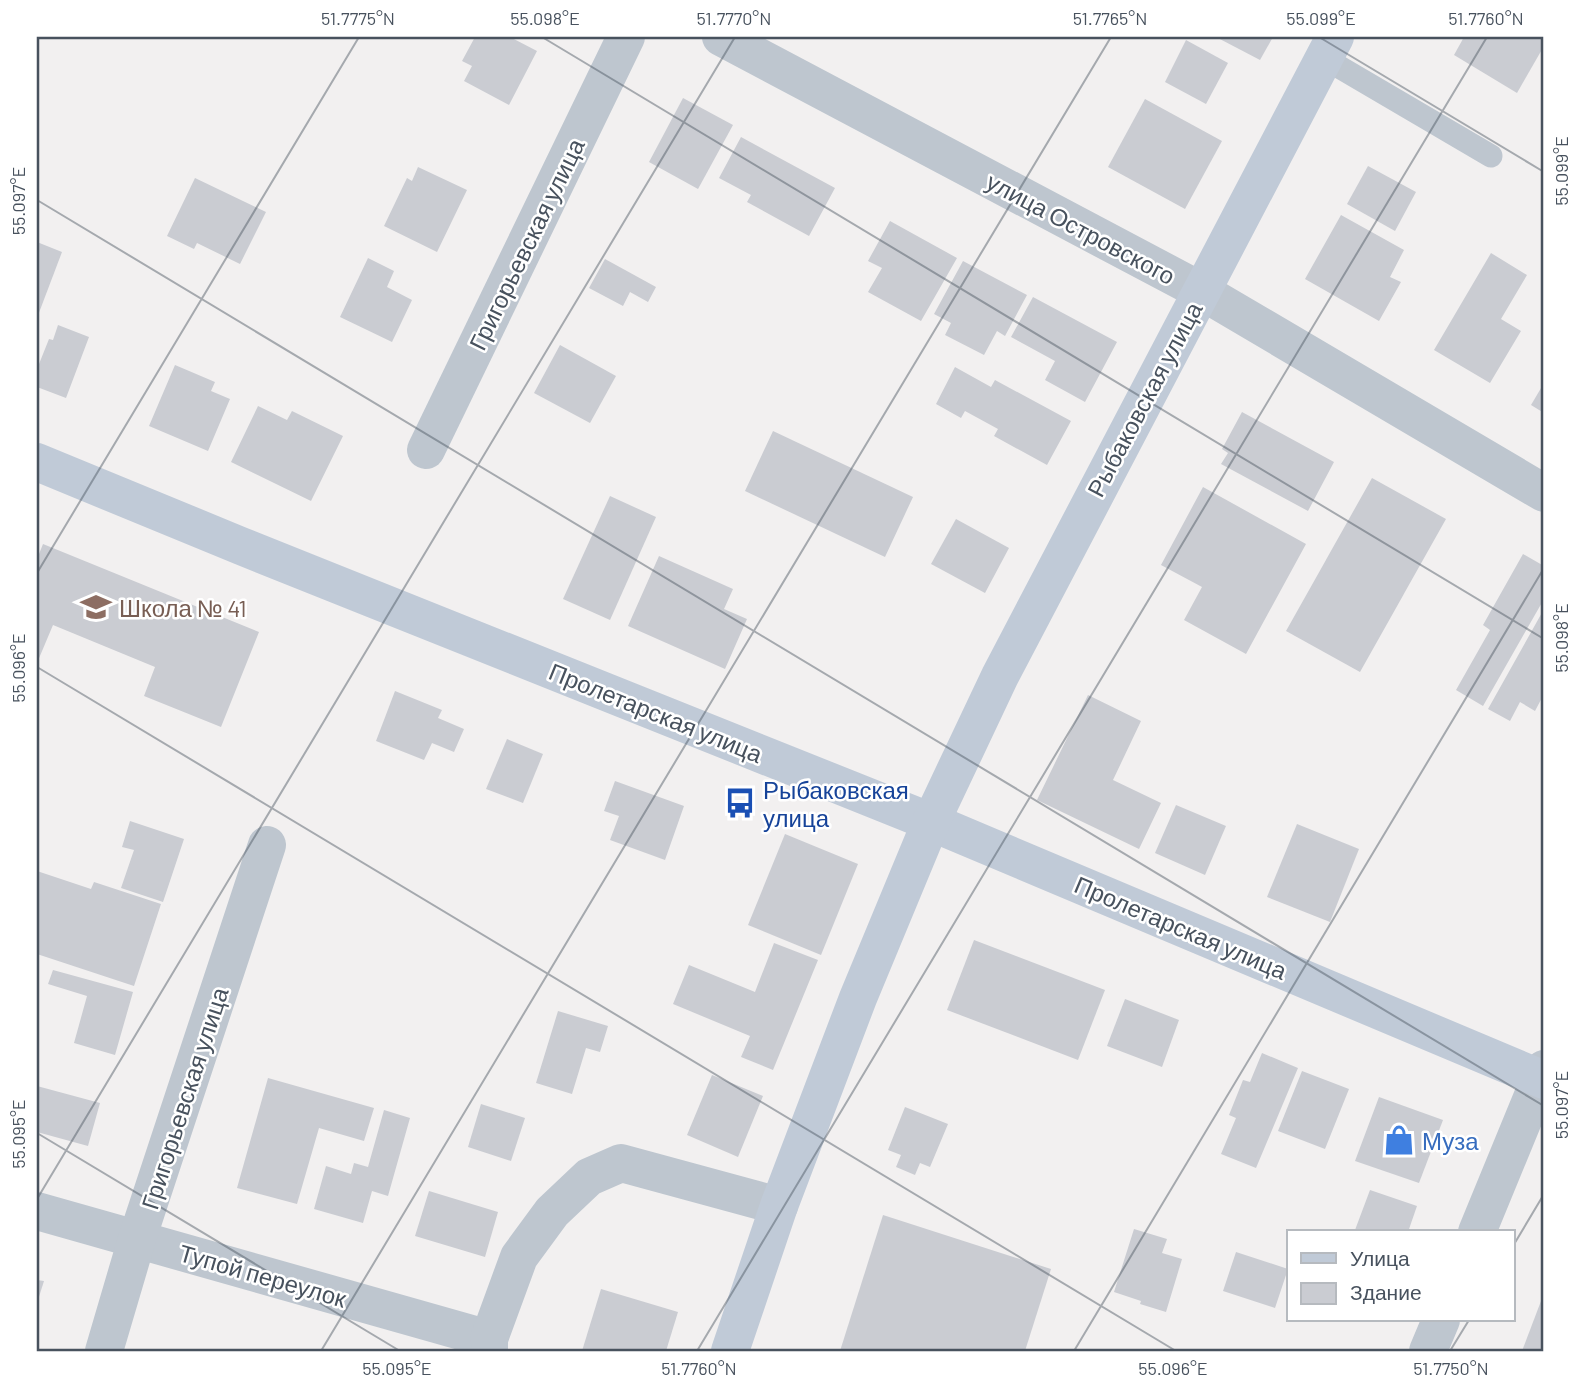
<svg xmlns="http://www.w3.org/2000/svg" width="1581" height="1388" viewBox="0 0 1581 1388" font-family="Barlow,sans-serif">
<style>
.building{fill:#caccd2}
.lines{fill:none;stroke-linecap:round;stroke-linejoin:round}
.lane{stroke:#bec6cf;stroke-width:23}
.street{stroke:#bec6cf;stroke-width:38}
.secondary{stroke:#c0cad7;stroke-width:38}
.ticks{fill:none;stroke:#48525e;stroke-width:2;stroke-opacity:0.45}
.labels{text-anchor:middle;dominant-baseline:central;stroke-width:5;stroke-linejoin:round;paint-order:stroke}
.street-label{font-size:24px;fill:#48525e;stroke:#fff}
.education-label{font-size:24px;fill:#785e54;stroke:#fff;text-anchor:start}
.transit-label{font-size:24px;fill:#164399;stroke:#fff;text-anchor:start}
.shop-label{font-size:24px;fill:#366cbe;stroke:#fff;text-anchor:start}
.neatline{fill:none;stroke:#48525e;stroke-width:2.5}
.ticks-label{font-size:18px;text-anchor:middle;fill:#48525e}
</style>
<rect width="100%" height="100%" fill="#f2f0f0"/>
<!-- building -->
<g class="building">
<path d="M475,37H510L537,51L509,105L464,81L472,66L462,61Z"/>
<path d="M1216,37H1273L1260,60Z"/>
<path d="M1464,37H1544V46L1517,93L1454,55Z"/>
<path d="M1186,40L1228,63L1206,104L1165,82Z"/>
<path d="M683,98L733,125L698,189L649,162Z"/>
<path d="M1145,99L1222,141L1185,209L1108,167Z"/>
<path d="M741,137L835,188L809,236L747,202L751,195L719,178Z"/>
<path d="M1368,166L1416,192L1395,231L1347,204Z"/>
<path d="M418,167L467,190L437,252L384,226L407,178L412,181Z"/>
<path d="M195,178L266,212L240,264L197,243L194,249L167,236Z"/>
<path d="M1341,215L1404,250L1390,277L1401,282L1379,321L1305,279Z"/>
<path d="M890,221L957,258L921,321L868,292L882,268L868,261Z"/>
<path d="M37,242L62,252L37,318Z"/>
<path d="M1491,253L1527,275L1501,319L1521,331L1490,383L1434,350Z"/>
<path d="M368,258L394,271L387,287L412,300L392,342L340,317Z"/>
<path d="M605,259L656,287L648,302L630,292L623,306L589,288Z"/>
<path d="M963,261L1027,295L1005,336L997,331L984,355L945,335L951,323L934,314Z"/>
<path d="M1033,297L1117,342L1085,402L1045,380L1055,361L1011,337Z"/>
<path d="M58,325L89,337L66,398L37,387L39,375L37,374V369L49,339L53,340Z"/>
<path d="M560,345L616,376L590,423L534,393Z"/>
<path d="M175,365L215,382L211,391L230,399L208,451L149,426Z"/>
<path d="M955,367L991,387L995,380L1071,421L1047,465L994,436L998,429L965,411L961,418L936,404Z"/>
<path d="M1544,383V413L1531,405Z"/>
<path d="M258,406L287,420L292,411L343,436L311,501L231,462Z"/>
<path d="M1242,412L1334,462L1308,511L1221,464L1228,453L1222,449Z"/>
<path d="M773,431L913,497L885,557L745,491Z"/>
<path d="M1372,478L1446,519L1360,672L1286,631Z"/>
<path d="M1203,487L1306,544L1246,654L1184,620L1202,587L1161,565Z"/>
<path d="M610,496L656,517L610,620L563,599Z"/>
<path d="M956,519L1009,548L985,593L931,564Z"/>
<path d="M43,544L259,632L221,727L144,696L155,667L53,625L37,663V559Z"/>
<path d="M1523,554L1544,566V599L1483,706L1456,690L1490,630L1483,625Z"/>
<path d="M659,556L733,589L724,609L747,619L725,669L628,626Z"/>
<path d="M1544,609V694L1535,711L1520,702L1510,721L1488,709Z"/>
<path d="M395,691L442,710L438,718L464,729L454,752L432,743L424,760L376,741Z"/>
<path d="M1088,695L1141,721L1113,780L1161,803L1139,849L1037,800Z"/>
<path d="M507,739L543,754L523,803L486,789Z"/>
<path d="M615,781L684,806L665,860L610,840L619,816L604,811Z"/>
<path d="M1176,805L1226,826L1205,875L1155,853Z"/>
<path d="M130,821L184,839L163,902L121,888L134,850L122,847Z"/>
<path d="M1297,824L1359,849L1330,922L1267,897Z"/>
<path d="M785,834L858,864L821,955L748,925Z"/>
<path d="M37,871L91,889L94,882L161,904L134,986L37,954Z"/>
<path d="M974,940L1105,990L1078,1060L947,1010Z"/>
<path d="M774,943L818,960L773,1070L741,1057L750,1036L673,1004L689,965L755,992Z"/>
<path d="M53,970L133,992L115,1055L74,1043L87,996L48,984Z"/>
<path d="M1125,999L1179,1020L1162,1067L1107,1046Z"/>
<path d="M558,1011L608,1026L600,1052L586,1048L572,1094L536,1083Z"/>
<path d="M1262,1053L1298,1068L1256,1168L1221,1154L1236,1118L1229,1115L1243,1080L1250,1082Z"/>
<path d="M1302,1071L1349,1089L1325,1149L1278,1131Z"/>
<path d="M712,1075L763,1096L738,1157L687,1135Z"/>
<path d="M268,1078L374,1108L364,1141L319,1128L297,1204L237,1188Z"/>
<path d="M37,1086L100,1103L88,1146L37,1132Z"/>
<path d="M1379,1097L1443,1120L1419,1183L1355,1161Z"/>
<path d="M481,1104L525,1118L511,1161L468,1147Z"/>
<path d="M905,1107L948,1124L930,1167L920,1163L915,1175L896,1167L901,1155L888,1150Z"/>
<path d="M384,1110L410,1118L388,1196L372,1191L363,1223L314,1209L326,1166L351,1174L354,1163L368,1167Z"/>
<path d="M1370,1190L1417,1206L1408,1232H1361L1355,1230Z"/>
<path d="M429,1191L498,1212L485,1257L415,1236Z"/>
<path d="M883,1215L1051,1269L1025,1351H840Z"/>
<path d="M1134,1229L1167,1239L1162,1253L1182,1259L1166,1312L1140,1304L1141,1301L1114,1292Z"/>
<path d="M1236,1252L1288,1269L1275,1308L1223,1291Z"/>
<path d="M37,1280L44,1281L37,1303Z"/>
<path d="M601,1289L678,1312L666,1351H582Z"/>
<path d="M1541,1301L1544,1302V1351H1522Z"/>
</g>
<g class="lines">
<!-- lane -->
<path class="lane" d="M1324,58L1491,156"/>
<!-- street -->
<g class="street">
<path d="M721,37L1201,291L1544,493"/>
<path d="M426,450L626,37"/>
<path d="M37,1211L489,1339V1351"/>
<path d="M1477,1232L1544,1069"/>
<path d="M489,1339L519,1257L552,1212L589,1177L621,1163L779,1206"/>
<path d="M104,1351L137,1239L267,845"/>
<path d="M1428,1351L1441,1320"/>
</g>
<!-- secondary -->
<g class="secondary">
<path d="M37,462L241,546L931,822L1544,1080"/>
<path d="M730,1351L779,1206L858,998L931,822L1000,676L1335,37"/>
</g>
</g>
<!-- ticks -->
<path class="ticks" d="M542,37L1544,639M1319,37L1544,172M37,200L1544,1106M37,573L359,37M37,667L1176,1351M37,1133L400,1351M37,1199L735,37M1513,1246L1544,1194M321,1351L1111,37M697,1351L1487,37M1074,1351L1544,568M1450,1351L1469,1320"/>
<!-- icons -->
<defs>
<g id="school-bare" transform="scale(2.415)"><path d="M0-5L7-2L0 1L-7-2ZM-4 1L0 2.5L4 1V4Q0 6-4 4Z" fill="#8d6e63" stroke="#fff" stroke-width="2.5" paint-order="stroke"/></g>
<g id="bus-bare" transform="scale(2.415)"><path d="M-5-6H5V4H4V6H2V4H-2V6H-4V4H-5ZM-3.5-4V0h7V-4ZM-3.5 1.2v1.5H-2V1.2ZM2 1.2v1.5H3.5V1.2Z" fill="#1a4fb4" stroke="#fff" stroke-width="2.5" paint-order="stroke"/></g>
<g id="shop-bare" transform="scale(2.415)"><path d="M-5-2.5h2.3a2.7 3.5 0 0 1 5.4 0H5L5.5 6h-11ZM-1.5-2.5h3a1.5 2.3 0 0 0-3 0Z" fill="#3f7fe0" stroke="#fff" stroke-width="2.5" paint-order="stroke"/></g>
</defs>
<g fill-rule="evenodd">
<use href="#school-bare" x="96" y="607"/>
<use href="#bus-bare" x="740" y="803"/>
<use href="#shop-bare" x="1399" y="1140"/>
</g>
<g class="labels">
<!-- street labels -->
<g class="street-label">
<text transform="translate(1081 228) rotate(28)">улица Островского</text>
<text transform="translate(526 244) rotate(-64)">Григорьевская улица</text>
<text transform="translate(1144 399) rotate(-62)">Рыбаковская улица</text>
<text transform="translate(656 712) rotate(22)">Пролетарская улица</text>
<text transform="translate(1181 927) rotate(23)">Пролетарская улица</text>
<text transform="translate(184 1098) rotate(-72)">Григорьевская улица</text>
<text transform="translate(263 1275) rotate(16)">Тупой переулок</text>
</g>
<!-- education labels -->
<g class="education-label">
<text x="119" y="607">Школа № 41</text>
</g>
<!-- transit labels -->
<g class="transit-label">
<text x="763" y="789">Рыбаковская<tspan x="763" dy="28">улица</tspan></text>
</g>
<!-- shop labels -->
<g class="shop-label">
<text x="1422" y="1140">Муза</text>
</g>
</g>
<!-- border -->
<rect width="1581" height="1388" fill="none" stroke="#ffffff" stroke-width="77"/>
<!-- legend -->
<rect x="1287" y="1230" width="228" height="91" fill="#ffffff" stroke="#b6babf" stroke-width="2"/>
<rect x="1301" y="1253" width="35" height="10" fill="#c0cad7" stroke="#b6babf" stroke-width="2"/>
<text x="1350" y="1266" font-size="21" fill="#48525e">Улица</text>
<rect x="1301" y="1283" width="35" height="21" fill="#caccd2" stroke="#b6babf" stroke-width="2"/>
<text x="1350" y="1300" font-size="21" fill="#48525e">Здание</text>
<rect x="38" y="38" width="1504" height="1312" class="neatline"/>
<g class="ticks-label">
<text x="358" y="25">51.7775°N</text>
<text x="545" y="25">55.098°E</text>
<text x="734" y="25">51.7770°N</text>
<text x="1110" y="25">51.7765°N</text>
<text x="1321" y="25">55.099°E</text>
<text x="1486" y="25">51.7760°N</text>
<text transform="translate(1562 171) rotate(-90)" y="6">55.099°E</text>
<text transform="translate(19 201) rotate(-90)" y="6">55.097°E</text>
<text transform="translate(1562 638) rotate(-90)" y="6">55.098°E</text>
<text transform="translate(19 668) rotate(-90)" y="6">55.096°E</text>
<text transform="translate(1562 1105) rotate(-90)" y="6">55.097°E</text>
<text transform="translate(19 1134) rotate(-90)" y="6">55.095°E</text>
<text x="397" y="1375">55.095°E</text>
<text x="699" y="1375">51.7760°N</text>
<text x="1173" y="1375">55.096°E</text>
<text x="1451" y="1375">51.7750°N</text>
</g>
</svg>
